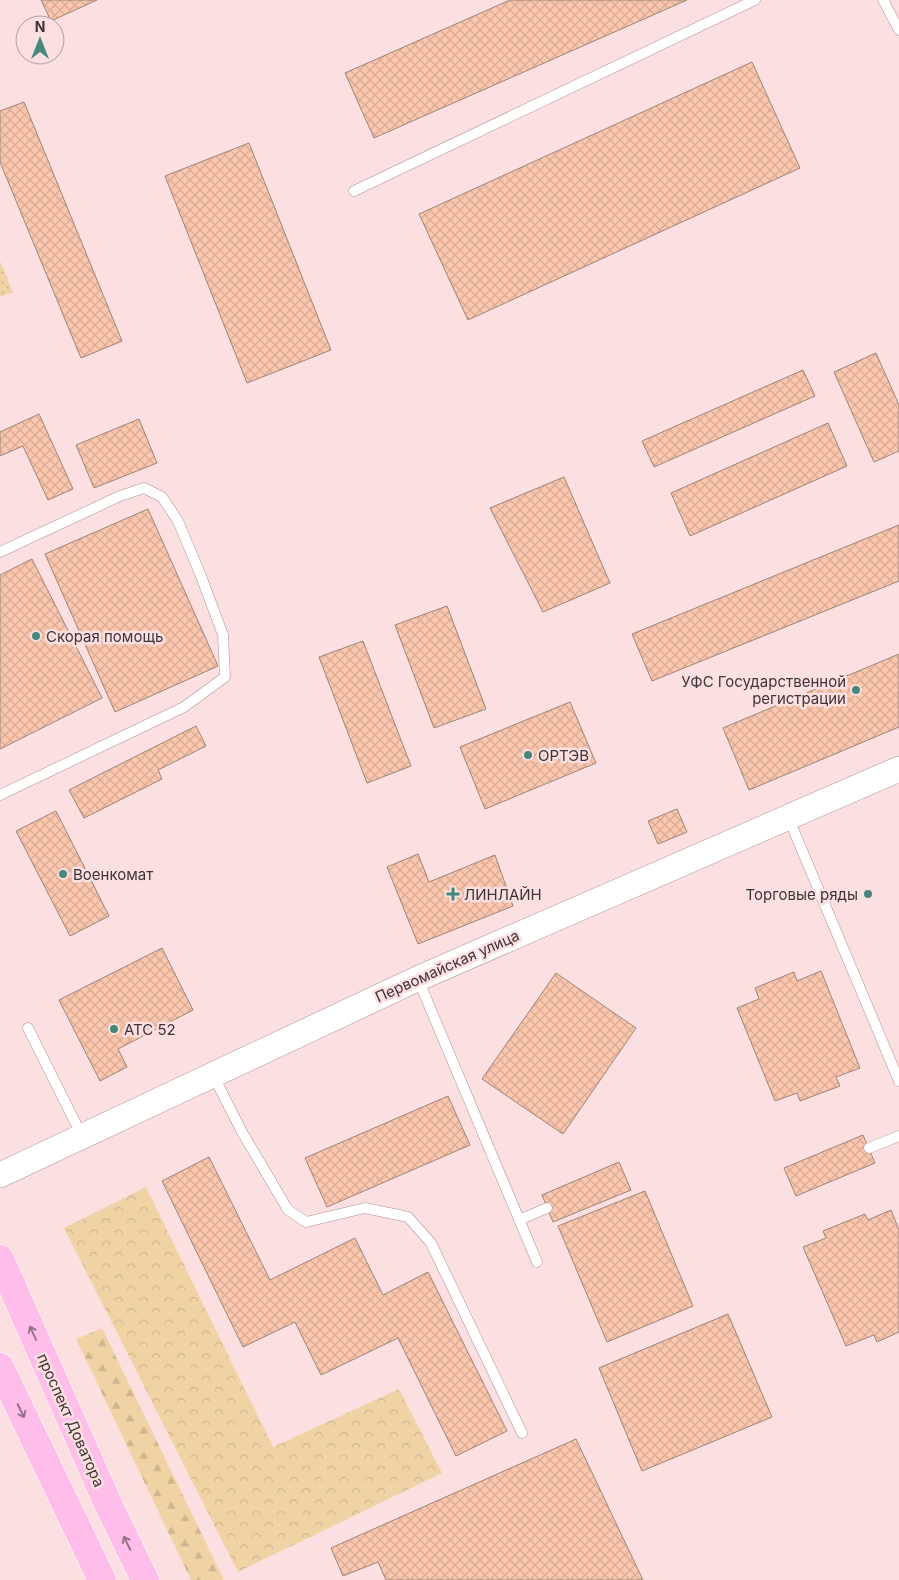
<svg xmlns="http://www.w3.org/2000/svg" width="899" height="1580" viewBox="0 0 899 1580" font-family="Inter,sans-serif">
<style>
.grass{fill:url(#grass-dots)}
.forest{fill:url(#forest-firs)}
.park{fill:url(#park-crowns)}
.building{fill:url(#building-cross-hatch);stroke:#9b847a}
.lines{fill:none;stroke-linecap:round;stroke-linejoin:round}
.service-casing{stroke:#aa9091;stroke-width:11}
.tertiary-casing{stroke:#aa9091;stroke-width:26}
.primary-casing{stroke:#fff;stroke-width:29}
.service{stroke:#fff;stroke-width:10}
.tertiary{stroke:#fff;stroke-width:25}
.primary{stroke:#ffbeea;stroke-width:28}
.oneway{stroke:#957286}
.poi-dot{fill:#45887b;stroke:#fce0e1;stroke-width:2}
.labels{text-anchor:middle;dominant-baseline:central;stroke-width:5;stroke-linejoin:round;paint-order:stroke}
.poi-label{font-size:15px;fill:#3f3435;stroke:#fce0e1;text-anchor:start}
.street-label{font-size:15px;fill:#3f3435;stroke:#fce0e1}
</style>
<defs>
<pattern id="grass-dots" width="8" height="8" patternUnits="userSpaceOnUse" patternTransform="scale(1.25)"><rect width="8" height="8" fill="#f0d3a4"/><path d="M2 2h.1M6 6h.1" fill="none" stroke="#cfb68e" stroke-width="1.8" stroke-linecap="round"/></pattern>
<pattern id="forest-firs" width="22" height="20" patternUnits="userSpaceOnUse" patternTransform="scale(1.25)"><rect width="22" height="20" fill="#f0d3a4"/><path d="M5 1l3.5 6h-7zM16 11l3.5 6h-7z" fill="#cfb68e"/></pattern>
<pattern id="park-crowns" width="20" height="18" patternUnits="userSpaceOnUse" patternTransform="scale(1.25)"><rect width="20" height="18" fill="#f0d3a4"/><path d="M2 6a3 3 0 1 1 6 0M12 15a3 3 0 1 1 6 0" fill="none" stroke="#cfb68e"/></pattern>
<pattern id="building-cross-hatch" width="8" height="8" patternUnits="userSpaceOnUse" patternTransform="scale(1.25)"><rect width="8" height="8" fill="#fbc6ad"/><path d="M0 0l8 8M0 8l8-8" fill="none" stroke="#d8ab95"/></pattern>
</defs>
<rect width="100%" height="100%" fill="#fce0e1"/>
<!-- grass -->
<path class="grass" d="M0,261L13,292L0,297Z"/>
<!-- forest -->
<path class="forest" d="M102,1328L224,1580H191L76,1339Z"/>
<!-- park -->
<path class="park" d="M146,1187L273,1447L399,1389L442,1473L238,1572L64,1228Z"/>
<!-- building -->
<g class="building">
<path d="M41,0H97L51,21Z"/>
<path d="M510,0H687L374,138L345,73Z"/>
<path d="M752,62L800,168L468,320L419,214Z"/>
<path d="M24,102L122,341L81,358L0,162V111Z"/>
<path d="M249,143L331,350L247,383L165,176Z"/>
<path d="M876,353L899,405V451L874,462L834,372Z"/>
<path d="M803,370L815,396L654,467L642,441Z"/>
<path d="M39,414L73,489L48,500L23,446L0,456V432Z"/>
<path d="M139,419L157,463L94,488L76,445Z"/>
<path d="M828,423L847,466L690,536L671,493Z"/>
<path d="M564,477L610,583L543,612L490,508Z"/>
<path d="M148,509L218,666L115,712L45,554Z"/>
<path d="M899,525V581L652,681L632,634Z"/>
<path d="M32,559L102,698L0,749V575Z"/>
<path d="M447,606L486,709L434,728L395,625Z"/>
<path d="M363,641L411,766L367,783L319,657Z"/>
<path d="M899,654V727L749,790L723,728Z"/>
<path d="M570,702L596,763L485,809L460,747Z"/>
<path d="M196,726L206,746L158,770L162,779L84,818L69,790Z"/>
<path d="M677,809L687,832L658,844L648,821Z"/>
<path d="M56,811L109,916L70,936L16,831Z"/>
<path d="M418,854L429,882L495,855L513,906L418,944L387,867Z"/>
<path d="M162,948L193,1010L118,1049L127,1067L100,1081L59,1000Z"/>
<path d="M821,971L860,1068L836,1077L840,1086L800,1101L797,1093L775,1101L737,1008L759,999L755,988L794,972L797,981Z"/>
<path d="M556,973L636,1028L563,1134L482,1079Z"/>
<path d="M448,1096L470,1145L327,1207L305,1158Z"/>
<path d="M863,1135L875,1163L796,1196L784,1168Z"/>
<path d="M209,1157L270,1280L355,1238L383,1295L428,1272L507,1431L456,1456L398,1338L321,1375L295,1322L243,1347L162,1181Z"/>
<path d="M619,1162L631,1190L553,1222L542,1195Z"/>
<path d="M645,1191L693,1306L607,1342L558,1226Z"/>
<path d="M891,1210L899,1230V1332L877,1342L874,1335L846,1346L803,1247L826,1238L823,1231L865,1214L868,1220Z"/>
<path d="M728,1314L772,1417L642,1471L599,1368Z"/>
<path d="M576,1439L643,1580H386L378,1562L343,1576L331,1548Z"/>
</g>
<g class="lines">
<!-- service casing -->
<g class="service-casing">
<g id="service">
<path d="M883,0L899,30"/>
<path d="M354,191L755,0"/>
<path d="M0,552L120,496L144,488L162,497L178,521L201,576L223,635L225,677L184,707L0,795"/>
<path d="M788,817L899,1081"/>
<path d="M418,979L537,1262"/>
<path d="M28,1028L82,1136"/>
<path d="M213,1075L242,1132L288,1210L306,1222L365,1208L408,1217L431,1243L522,1433"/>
<path d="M869,1148L899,1136"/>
<path d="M519,1220L547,1208"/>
</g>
</g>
<!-- tertiary casing -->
<g class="tertiary-casing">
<path id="tertiary" d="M0,1175L417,979L899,769"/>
</g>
<!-- primary casing -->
<g class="primary-casing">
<g id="primary">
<path d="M0,1259L109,1506L145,1580"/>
<path d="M0,1367L102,1580"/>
</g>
</g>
<!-- service -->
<use href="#service" class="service"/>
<!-- tertiary -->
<use href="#tertiary" class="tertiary"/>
<!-- primary -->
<use href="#primary" class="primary"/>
</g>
<!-- one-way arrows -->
<defs><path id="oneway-shaft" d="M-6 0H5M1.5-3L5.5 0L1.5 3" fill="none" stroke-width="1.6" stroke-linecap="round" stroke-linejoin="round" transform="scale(1.25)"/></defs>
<g class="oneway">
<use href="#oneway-shaft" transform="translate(33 1333) rotate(-114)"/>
<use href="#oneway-shaft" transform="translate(21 1411) rotate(64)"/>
<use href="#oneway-shaft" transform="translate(127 1543) rotate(-116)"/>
</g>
<!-- markers -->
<g class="poi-dot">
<circle cx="36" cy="636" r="5"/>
<circle cx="856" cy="690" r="5"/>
<circle cx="528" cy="755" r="5"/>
<circle cx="63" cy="874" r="5"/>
<path d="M450.5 886.5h5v5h5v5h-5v5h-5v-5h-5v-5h5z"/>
<circle cx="868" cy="894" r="5"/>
<circle cx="114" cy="1029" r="5"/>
</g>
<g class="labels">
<!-- poi labels -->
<g class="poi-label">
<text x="46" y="636">Скорая помощь</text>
<text x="846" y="681" text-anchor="end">УФС Государственной<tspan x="846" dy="17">регистрации</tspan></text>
<text x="538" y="755">ОРТЭВ</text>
<text x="73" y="874">Военкомат</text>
<text x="464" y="894">ЛИНЛАЙН</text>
<text x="858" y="894" text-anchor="end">Торговые ряды</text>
<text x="124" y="1029">АТС 52</text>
</g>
<!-- street labels -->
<g class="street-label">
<text transform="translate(447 966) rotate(-24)">Первомайская улица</text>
<text transform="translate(71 1420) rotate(66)">проспект Доватора</text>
</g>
</g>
<!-- north arrow -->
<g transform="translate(40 40)"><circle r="24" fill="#fce0e1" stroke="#b09b9c"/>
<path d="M0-4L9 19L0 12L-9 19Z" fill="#45887b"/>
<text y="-8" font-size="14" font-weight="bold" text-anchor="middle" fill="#3f3435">N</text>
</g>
</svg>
